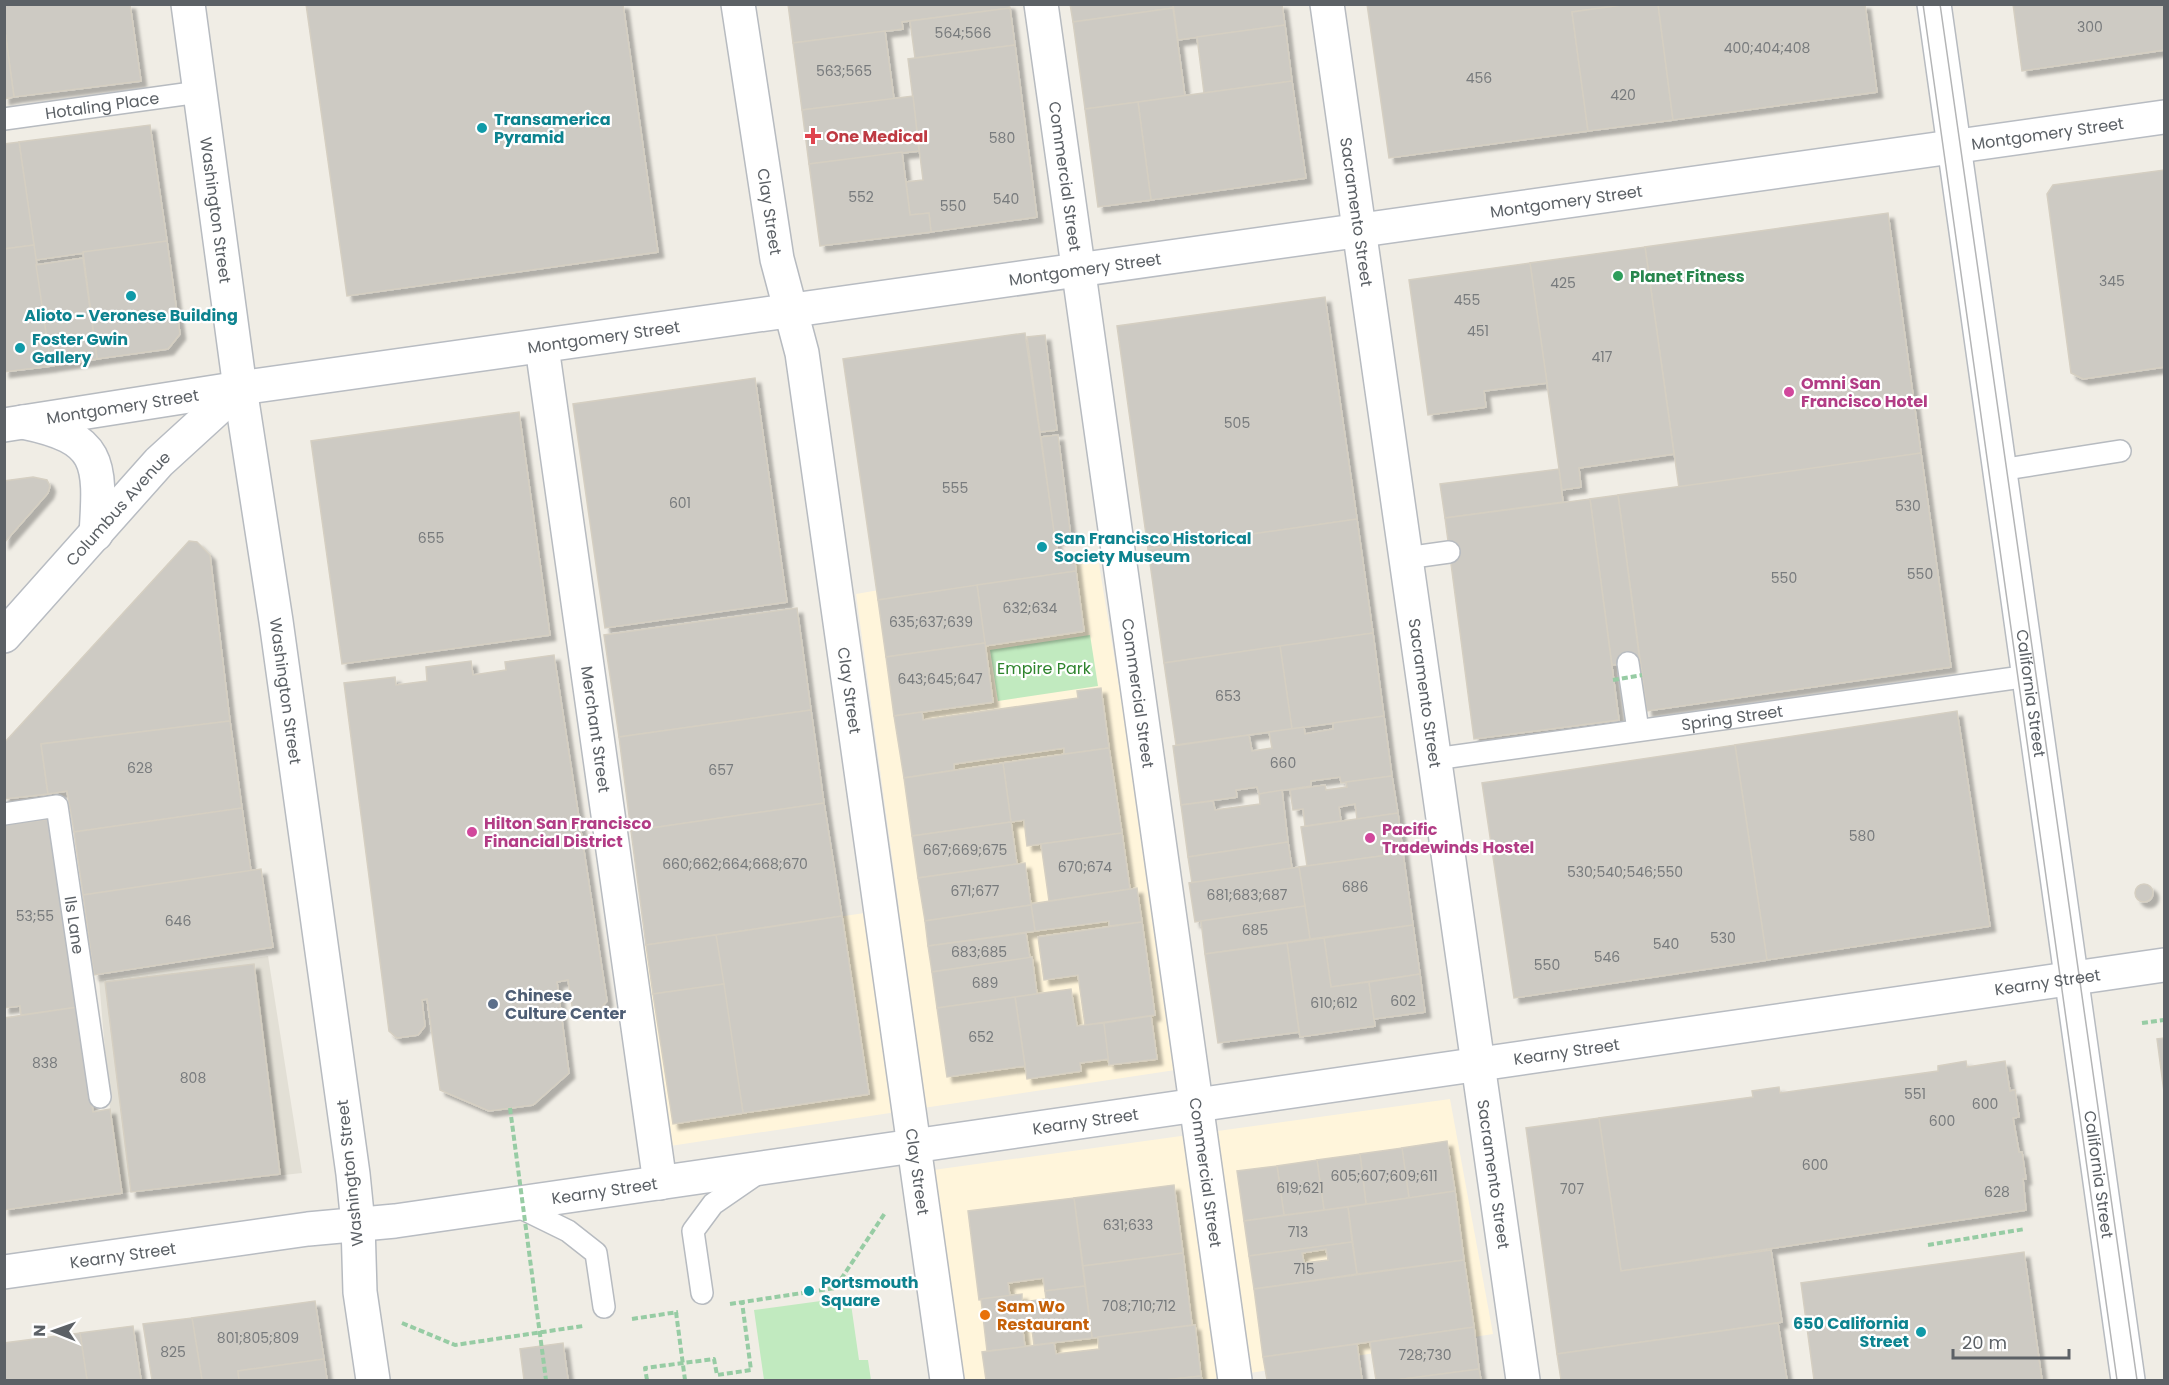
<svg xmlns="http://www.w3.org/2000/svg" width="2169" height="1385" viewBox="0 0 2169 1385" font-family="Poppins,sans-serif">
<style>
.commercial{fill:#fff5db}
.education{fill:#e2dfd5}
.green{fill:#c1eabf}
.building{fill:#cdcac3;stroke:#d5cfc2;stroke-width:1.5;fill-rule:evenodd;filter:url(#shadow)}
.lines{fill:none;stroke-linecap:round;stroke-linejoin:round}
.service-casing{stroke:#b7bbc0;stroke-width:24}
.minor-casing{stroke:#b7bbc0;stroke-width:36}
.tertiary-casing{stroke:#b7bbc0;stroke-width:36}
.secondary-casing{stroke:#b8bcc2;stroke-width:36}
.path{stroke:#97cca4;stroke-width:4;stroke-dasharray:6 3;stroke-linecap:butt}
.service{stroke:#fff;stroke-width:21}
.minor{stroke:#fff;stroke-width:33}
.tertiary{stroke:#fff;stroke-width:33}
.secondary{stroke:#fff;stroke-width:33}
.tram{stroke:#b4b5b6;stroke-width:1.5}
.path-bridge{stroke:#97cca4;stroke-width:4;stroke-dasharray:6 3;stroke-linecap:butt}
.culture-dot{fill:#0f9aa8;stroke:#fff;stroke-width:2}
.health-dot{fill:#e0444e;stroke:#fff;stroke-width:2}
.leisure-dot{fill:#2e9e5b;stroke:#fff;stroke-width:2}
.hotel-dot{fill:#d1479c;stroke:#fff;stroke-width:2}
.service-dot{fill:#5c6f8a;stroke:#fff;stroke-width:2}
.food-dot{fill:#e8710a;stroke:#fff;stroke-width:2}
.labels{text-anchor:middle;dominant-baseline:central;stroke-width:4.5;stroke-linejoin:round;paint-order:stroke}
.number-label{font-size:14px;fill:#787b7d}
.street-label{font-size:16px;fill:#5c6166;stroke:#fff}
.culture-label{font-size:16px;font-weight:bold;fill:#0d838f;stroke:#fff;text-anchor:start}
.health-label{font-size:16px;font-weight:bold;fill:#be3a42;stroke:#fff;text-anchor:start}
.leisure-label{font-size:16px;font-weight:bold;fill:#27864d;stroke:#fff;text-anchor:start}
.hotel-label{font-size:16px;font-weight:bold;fill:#b23c85;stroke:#fff;text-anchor:start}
.park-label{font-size:16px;fill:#2e842d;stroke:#fff}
.service-label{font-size:16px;font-weight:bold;fill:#4e5e75;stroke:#fff;text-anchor:start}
.food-label{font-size:16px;font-weight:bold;fill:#c56008;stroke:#fff;text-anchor:start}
</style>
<defs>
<filter id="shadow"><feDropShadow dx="5.5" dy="5.5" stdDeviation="1.5" flood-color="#0004"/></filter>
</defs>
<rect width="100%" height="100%" fill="#f0ede5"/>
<!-- commercial -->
<g class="commercial">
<path d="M1097,552L1182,1069L670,1146L639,946L899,908L856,594Z"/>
<path d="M1450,1099L1493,1334L1206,1380H959L926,1171Z"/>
</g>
<!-- education -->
<path class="education" d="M268,956L302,1173L122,1193L110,1109L99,980Z"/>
<!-- green -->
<g class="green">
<path d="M1090,635L1098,686L998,701L990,650Z"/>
<path d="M850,1297L859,1360H868L871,1380H764L754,1310Z"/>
</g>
<!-- building -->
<g class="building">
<path d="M4,4H130L141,81L14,97L4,24Z"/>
<path d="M306,4H623L658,252L347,296Z"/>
<path d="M788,4H1009L1010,8L902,22L903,29L793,43Z"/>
<path d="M1070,4H1173V8L1073,22Z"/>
<path d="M1173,4H1282L1285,25L1178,40Z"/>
<path d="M1367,4H1612V7L1572,12L1588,131L1389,158Z"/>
<path d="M1629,4H1658L1673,120L1588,131L1572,12Z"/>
<path d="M1658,4H1865L1877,92L1673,120Z"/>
<path d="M2013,4H2164V50L2022,71Z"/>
<path d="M1010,8L1015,45L915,58L910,21Z"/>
<path d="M1173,8L1185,96L1085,109L1073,22Z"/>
<path d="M4,24L14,97L4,99Z"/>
<path d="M1285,25L1292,81L1204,93L1197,37Z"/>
<path d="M885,31L894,99L802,110L793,43Z"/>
<path d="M1015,45L1037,217L931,232L929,213L910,215L906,182L923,180L908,59Z"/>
<path d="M1292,81L1306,178L1151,200L1138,102Z"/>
<path d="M913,96L919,151L809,164L802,110Z"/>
<path d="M1138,102L1151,200L1098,207L1085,109Z"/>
<path d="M150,125L167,241L36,260L19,142Z"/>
<path d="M19,142L34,245L4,249V144Z"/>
<path d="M902,152L910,215L929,213L931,232L820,246L809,164Z"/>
<path d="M2164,170V367L2083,379L2071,373L2047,194L2053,185Z"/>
<path d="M1888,213L1921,453L1679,488L1645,247Z"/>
<path d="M167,241L180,334L168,349L97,359L83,252Z"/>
<path d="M34,245L51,366L4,372V249Z"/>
<path d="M1645,247L1674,454L1579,468L1581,487L1562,490L1530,263Z"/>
<path d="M83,258L97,359L51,366L36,265Z"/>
<path d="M1530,263L1547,383L1484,391L1486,407L1428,415L1409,280Z"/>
<path d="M1325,297L1357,519L1148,549L1117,326Z"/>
<path d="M1025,333L1058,556L1074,554L1076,571L878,600L843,359Z"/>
<path d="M1045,335L1057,430L1040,432L1027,337Z"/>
<path d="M755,378L787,602L605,628L573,404Z"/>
<path d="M519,412L550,635L342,664L311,441Z"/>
<path d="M1058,435L1071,538L1055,539L1041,437Z"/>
<path d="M1921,453L1951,667L1647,711L1618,495Z"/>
<path d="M1559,469L1563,502L1445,518L1440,484Z"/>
<path d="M33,477L47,480L50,486L48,493L4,543V481Z"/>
<path d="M1618,495L1640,662L1612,665L1590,499Z"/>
<path d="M1590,499L1619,720L1474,739L1445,518Z"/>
<path d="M1357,519L1373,633L1164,663L1148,549Z"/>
<path d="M189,541L197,542L210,555L230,721L41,744L48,794L4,799V743Z"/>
<path d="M1076,571L1084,631L985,646L977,585Z"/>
<path d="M977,585L985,643L886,657L878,600Z"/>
<path d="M797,608L811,710L619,737L604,635Z"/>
<path d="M1373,633L1384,716L1292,729L1280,646Z"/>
<path d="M985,643L993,702L894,716L886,657Z"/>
<path d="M1280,646L1292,729L1176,745L1164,663Z"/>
<path d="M554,655L607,1001L599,1010L578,1012L572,1006L568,980L557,982L569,1073L533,1105L489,1111L440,1090L427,999L422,1000L425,1026L418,1035L397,1038L389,1031L344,683L395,677L396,685L427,681L426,667L471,661L473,675L506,670L505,662Z"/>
<path d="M1101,688L1109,748L1064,754V748L954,764V770L904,778L894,716L922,712L923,720L1078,698L1077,691Z"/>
<path d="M811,710L824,803L631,831L619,737Z"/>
<path d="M1957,711L1990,926L1767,960L1735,745Z"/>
<path d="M1384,716L1392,776L1341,783L1340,777L1311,781V786L1259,794L1257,787L1236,790L1237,797L1181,805L1173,746L1249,735L1252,751L1272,748L1269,732L1304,727L1305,734L1333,729V723Z"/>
<path d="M230,721L242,808L74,832L67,791L48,794L41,744Z"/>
<path d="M1735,745L1767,960L1514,998L1482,783Z"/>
<path d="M1109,748L1122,833L1027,846L1024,820L1011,822L1003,763Z"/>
<path d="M1003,763L1011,822L912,836L904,778Z"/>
<path d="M1392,776L1398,813L1357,819L1355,804L1339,807L1341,821L1305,826L1303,809L1293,810L1290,790L1325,785L1326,790L1347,787L1346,782Z"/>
<path d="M1282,790L1288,842L1188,857L1181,805L1213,801L1215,810L1260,804L1259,794Z"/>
<path d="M824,803L842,916L646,945L631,831Z"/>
<path d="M242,808L251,871L83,895L74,832Z"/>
<path d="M1398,813L1403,853L1307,866L1301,827Z"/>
<path d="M50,819L78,1007L21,1015L20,1006L4,1008V825Z"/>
<path d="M1011,822L1017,864L918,878L912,836Z"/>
<path d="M1122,833L1130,889L1049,901L1041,844Z"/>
<path d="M1288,842L1292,868L1192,883L1188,857Z"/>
<path d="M1403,853L1413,925L1310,939L1299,867Z"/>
<path d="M1025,863L1031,905L925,921L918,878Z"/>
<path d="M1299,867L1305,906L1195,922L1189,883Z"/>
<path d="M261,869L273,947L94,975L83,895Z"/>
<circle cx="2144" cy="893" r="9"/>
<path d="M1137,888L1142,922L1109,926V921L1035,931L1031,904Z"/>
<path d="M1031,905L1035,931L928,946L925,921Z"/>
<path d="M1305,906L1310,939L1205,954L1201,921Z"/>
<path d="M842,916L869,1094L743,1113L716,935Z"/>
<path d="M1142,922L1155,1015L1085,1025L1078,975L1044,980L1038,937Z"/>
<path d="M1413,925L1420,974L1331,987L1324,938Z"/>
<path d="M1026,933L1030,958L932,972L928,946Z"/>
<path d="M716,935L724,984L653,994L646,945Z"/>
<path d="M1324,938L1331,987L1369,982L1375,1026L1300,1037L1287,943Z"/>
<path d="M1287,943L1299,1032L1218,1043L1205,954Z"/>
<path d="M1032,957L1037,994L937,1008L932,972Z"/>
<path d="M254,964L280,1174L131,1192L105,982Z"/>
<path d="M1420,974L1425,1012L1374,1019L1369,982Z"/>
<path d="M724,984L743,1113L673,1124L653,994Z"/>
<path d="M1071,989L1077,1026L1104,1023L1109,1059L1080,1063L1081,1071L1027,1079L1015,997Z"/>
<path d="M1015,997L1025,1066L947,1077L937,1008Z"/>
<path d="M78,1007L93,1112L110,1109L122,1193L4,1210V1018Z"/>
<path d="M1151,1016L1157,1059L1109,1065L1104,1023Z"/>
<path d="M2164,1038V1092L2157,1039Z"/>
<path d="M1966,1061L1967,1067L2005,1061L2010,1091L2015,1090L2019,1117L2013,1118L2019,1152H2022L2026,1179H2023L2026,1210L1621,1271L1599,1118L1753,1097L1752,1091L1779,1087L1780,1093L1938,1071V1066Z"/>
<path d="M1599,1118L1621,1271L1771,1250L1782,1322L1557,1354L1526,1128Z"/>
<path d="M1447,1141L1455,1191L1409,1198L1402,1148Z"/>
<path d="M1402,1148L1409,1198L1366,1204L1360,1154Z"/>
<path d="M1360,1154L1366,1204L1324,1210L1317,1160Z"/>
<path d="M1317,1160L1324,1210L1284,1215L1277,1166Z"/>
<path d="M1277,1166L1284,1215L1244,1221L1237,1171Z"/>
<path d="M1174,1185L1183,1253L1083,1266L1074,1198Z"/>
<path d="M1455,1191L1464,1260L1357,1274L1348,1207Z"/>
<path d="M1074,1198L1085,1286L1045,1291L1043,1278L1008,1283L1010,1296L979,1300L968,1211Z"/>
<path d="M1348,1207L1352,1242L1249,1256L1244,1221Z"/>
<path d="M1352,1242L1357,1274L1254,1289L1249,1256ZM1326,1249L1328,1260L1304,1263L1302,1253Z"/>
<path d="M2024,1252L2042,1380H1814L1801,1283Z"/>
<path d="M1183,1253L1192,1325L1092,1338L1083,1266Z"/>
<path d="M1464,1260L1474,1327L1263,1357L1254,1289Z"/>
<path d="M1085,1286L1092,1338L1034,1345L1031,1323L1022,1324L1025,1347L987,1351L981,1299L1022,1294V1302L1046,1299L1045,1291Z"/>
<path d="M315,1301L324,1359L238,1371L239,1380H202L192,1318Z"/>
<path d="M192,1318L202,1380H152L143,1324Z"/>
<path d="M1778,1323L1787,1380H1561L1557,1354Z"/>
<path d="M1195,1325L1201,1376L1164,1380H986L982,1352L1054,1343L1056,1354L1099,1349L1098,1337Z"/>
<path d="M133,1326L141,1380H87L80,1333Z"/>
<path d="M1474,1327L1479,1369L1396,1380H1376L1370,1342Z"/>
<path d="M80,1333L87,1380H4V1343Z"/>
<path d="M563,1343L568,1380H524L520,1349Z"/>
<path d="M1357,1344L1362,1380H1267L1263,1357Z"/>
<path d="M324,1359L327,1380H239L238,1371Z"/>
<path d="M1479,1369L1481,1380H1396Z"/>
<path d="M1201,1376L1202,1380H1164Z"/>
</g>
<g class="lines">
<!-- service casing -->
<g class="service-casing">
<g id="service">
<path id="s1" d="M4,119L199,92"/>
<path d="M2000,470L2120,451"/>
<path d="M1406,558L1449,552"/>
<path d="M1628,663L1638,730"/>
<path id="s2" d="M1435,759L2029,676"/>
<path id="s3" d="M4,814L57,806L100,1097"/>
<path d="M515,1205L568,1231L596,1253L604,1307"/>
<path d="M702,1293L693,1231L713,1204L758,1173"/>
</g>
</g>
<!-- minor casing -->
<g class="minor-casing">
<g id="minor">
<path id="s4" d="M1041,4L1235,1380"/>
<path id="s5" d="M542,347L660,1183"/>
<path d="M358,1224L360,1292L373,1380"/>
</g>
</g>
<!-- tertiary casing -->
<g class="tertiary-casing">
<g id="tertiary">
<path id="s6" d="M188,4L240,388L276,621L353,1174L358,1224"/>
<path id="s7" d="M738,4L777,259L802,353L947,1380"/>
<path id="s8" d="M1327,4L1523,1380"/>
<path id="s9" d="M1934,4L2128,1380"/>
<path id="s10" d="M4,425L240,388"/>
</g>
</g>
<!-- secondary casing -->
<g class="secondary-casing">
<g id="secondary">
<path d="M23,422C101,438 101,461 96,534"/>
<path id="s11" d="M4,636L159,462L240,388L2164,117"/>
<path id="s12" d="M4,1272L308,1229L395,1221L2164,965"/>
</g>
</g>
<!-- path -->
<g class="path">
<path d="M2142,1023L2164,1020"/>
<path d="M1928,1245L2025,1229"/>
<path d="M730,1304L835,1288L885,1213"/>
<path d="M676,1312L685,1380"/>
<path d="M632,1319L678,1312"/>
<path d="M402,1323L455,1345L583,1326"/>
<path d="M647,1380L645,1368L714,1359L717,1375L751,1370L742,1302"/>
</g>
<!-- service -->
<use href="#service" class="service"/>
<!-- minor -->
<use href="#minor" class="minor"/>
<!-- tertiary -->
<use href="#tertiary" class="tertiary"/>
<!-- secondary -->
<use href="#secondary" class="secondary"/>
<!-- tram -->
<g class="tram">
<path d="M1923,4L2117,1380"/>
<path d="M1940,4L2137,1380"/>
</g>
<!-- path-bridge -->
<g class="path-bridge">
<path d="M1613,680L1642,675"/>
<path d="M510,1108L546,1380"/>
</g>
</g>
<!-- markers -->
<g class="culture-dot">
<circle cx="482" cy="128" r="6"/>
<circle cx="131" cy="296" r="6"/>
<circle cx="20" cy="348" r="6"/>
<circle cx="1042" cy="547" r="6"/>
<circle cx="809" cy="1291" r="6"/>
<circle cx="1921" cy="1332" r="6"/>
</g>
<path class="health-dot" d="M810 127h6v6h6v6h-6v6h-6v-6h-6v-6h6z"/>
<circle class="leisure-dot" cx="1618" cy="276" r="6"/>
<g class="hotel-dot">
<circle cx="1789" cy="392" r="6"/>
<circle cx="472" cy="832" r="6"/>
<circle cx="1370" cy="838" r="6"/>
</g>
<circle class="service-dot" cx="493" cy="1004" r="6"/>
<circle class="food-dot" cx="985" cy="1315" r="6"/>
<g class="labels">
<!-- number labels -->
<g class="number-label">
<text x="2090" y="27">300</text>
<text x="963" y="33">564;566</text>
<text x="1767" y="48">400;404;408</text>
<text x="844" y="71">563;565</text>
<text x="1479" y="78">456</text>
<text x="1623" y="95">420</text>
<text x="1002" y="138">580</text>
<text x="861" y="197">552</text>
<text x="1006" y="199">540</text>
<text x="953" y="206">550</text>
<text x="2112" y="281">345</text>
<text x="1563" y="283">425</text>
<text x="1467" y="300">455</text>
<text x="1478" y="331">451</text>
<text x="1602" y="357">417</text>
<text x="1237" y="423">505</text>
<text x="955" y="488">555</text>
<text x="680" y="503">601</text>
<text x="1908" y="506">530</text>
<text x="431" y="538">655</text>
<text x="1920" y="574">550</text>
<text x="1784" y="578">550</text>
<text x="1030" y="608">632;634</text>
<text x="931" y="622">635;637;639</text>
<text x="940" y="679">643;645;647</text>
<text x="1228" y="696">653</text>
<text x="1283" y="763">660</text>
<text x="140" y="768">628</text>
<text x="721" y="770">657</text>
<text x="1862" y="836">580</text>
<text x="965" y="850">667;669;675</text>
<text x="735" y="864">660;662;664;668;670</text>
<text x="1085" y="867">670;674</text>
<text x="1625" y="872">530;540;546;550</text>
<text x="1355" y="887">686</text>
<text x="975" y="891">671;677</text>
<text x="1247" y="895">681;683;687</text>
<text x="35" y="916">53;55</text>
<text x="178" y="921">646</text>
<text x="1255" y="930">685</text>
<text x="1723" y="938">530</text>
<text x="1666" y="944">540</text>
<text x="979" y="952">683;685</text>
<text x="1607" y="957">546</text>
<text x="1547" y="965">550</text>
<text x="985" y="983">689</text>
<text x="1403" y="1001">602</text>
<text x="1334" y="1003">610;612</text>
<text x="981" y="1037">652</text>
<text x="45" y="1063">838</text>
<text x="193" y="1078">808</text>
<text x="1915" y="1094">551</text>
<text x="1985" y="1104">600</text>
<text x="1942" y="1121">600</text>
<text x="1815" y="1165">600</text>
<text x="1384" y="1176">605;607;609;611</text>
<text x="1300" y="1188">619;621</text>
<text x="1572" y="1189">707</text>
<text x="1997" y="1192">628</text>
<text x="1128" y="1225">631;633</text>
<text x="1298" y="1232">713</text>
<text x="1304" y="1269">715</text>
<text x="1139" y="1306">708;710;712</text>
<text x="258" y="1338">801;805;809</text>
<text x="173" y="1352">825</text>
<text x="1425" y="1355">728;730</text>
</g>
<!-- street labels -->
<g class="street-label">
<text stroke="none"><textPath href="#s1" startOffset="99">Hotaling Place</textPath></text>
<text stroke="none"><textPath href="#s11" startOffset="2168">Montgomery Street</textPath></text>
<text stroke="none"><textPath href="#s4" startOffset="174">Commercial Street</textPath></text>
<text stroke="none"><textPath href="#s11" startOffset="1682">Montgomery Street</textPath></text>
<text stroke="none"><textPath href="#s6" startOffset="208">Washington Street</textPath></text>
<text stroke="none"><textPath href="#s8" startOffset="210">Sacramento Street</textPath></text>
<text stroke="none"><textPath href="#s7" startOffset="210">Clay Street</textPath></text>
<text stroke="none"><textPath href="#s11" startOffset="1196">Montgomery Street</textPath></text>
<text stroke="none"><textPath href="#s11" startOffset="710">Montgomery Street</textPath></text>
<text stroke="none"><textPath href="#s10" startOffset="120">Montgomery Street</textPath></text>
<text stroke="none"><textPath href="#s11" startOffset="171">Columbus Avenue</textPath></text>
<text stroke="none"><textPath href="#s7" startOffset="696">Clay Street</textPath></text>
<text stroke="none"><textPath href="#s6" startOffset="694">Washington Street</textPath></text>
<text stroke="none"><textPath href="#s4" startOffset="696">Commercial Street</textPath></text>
<text stroke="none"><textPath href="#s8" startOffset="696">Sacramento Street</textPath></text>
<text stroke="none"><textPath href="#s9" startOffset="696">California Street</textPath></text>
<text stroke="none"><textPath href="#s2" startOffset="300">Spring Street</textPath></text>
<text stroke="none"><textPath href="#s5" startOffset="386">Merchant Street</textPath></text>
<text stroke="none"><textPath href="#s3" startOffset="174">Ils Lane</textPath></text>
<text stroke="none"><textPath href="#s12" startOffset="2064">Kearny Street</textPath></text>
<text stroke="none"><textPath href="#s12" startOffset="1578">Kearny Street</textPath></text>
<text stroke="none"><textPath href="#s12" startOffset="1092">Kearny Street</textPath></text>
<text transform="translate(350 1173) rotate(-96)">Washington Street</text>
<text stroke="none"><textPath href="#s7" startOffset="1182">Clay Street</textPath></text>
<text stroke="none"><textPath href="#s4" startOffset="1180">Commercial Street</textPath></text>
<text stroke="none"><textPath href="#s8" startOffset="1182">Sacramento Street</textPath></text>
<text stroke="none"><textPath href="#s9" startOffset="1182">California Street</textPath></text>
<text stroke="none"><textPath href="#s12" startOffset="606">Kearny Street</textPath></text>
<text stroke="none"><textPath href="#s12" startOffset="120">Kearny Street</textPath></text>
</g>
<!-- culture labels -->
<g class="culture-label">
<text x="494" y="119">Transamerica<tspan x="494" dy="18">Pyramid</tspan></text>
<text x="131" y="315" text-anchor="middle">Alioto - Veronese Building</text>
<text x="32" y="339">Foster Gwin<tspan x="32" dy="18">Gallery</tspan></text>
<text x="1054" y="538">San Francisco Historical<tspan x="1054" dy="18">Society Museum</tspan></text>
<text x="821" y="1282">Portsmouth<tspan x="821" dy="18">Square</tspan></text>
<text x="1909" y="1323" text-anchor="end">650 California<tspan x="1909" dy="18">Street</tspan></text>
</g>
<!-- health labels -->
<g class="health-label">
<text x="826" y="136">One Medical</text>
</g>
<!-- leisure labels -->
<g class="leisure-label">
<text x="1630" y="276">Planet Fitness</text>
</g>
<!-- hotel labels -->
<g class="hotel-label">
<text x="1801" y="383">Omni San<tspan x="1801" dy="18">Francisco Hotel</tspan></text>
<text x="484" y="823">Hilton San Francisco<tspan x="484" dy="18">Financial District</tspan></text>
<text x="1382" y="829">Pacific<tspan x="1382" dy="18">Tradewinds Hostel</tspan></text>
</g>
<!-- park labels -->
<g class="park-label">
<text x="1044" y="668">Empire Park</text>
</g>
<!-- service labels -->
<g class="service-label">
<text x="505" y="995">Chinese<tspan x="505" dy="18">Culture Center</tspan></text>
</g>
<!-- food labels -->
<g class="food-label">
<text x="997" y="1306">Sam Wo<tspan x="997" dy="18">Restaurant</tspan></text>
</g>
</g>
<!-- border -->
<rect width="2169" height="1385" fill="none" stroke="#5c6166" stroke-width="12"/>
<!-- north arrow -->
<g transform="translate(54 1331) rotate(271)" stroke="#ffffff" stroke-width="4.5" paint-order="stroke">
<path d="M0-4.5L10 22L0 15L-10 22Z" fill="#5c6166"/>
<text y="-9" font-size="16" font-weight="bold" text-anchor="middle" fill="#5c6166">N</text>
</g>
<!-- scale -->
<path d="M1953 1349v9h116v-9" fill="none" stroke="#5c6166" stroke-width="3"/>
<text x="1962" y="1349" font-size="18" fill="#5c6166" stroke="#ffffff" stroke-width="4.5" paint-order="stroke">20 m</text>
</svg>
